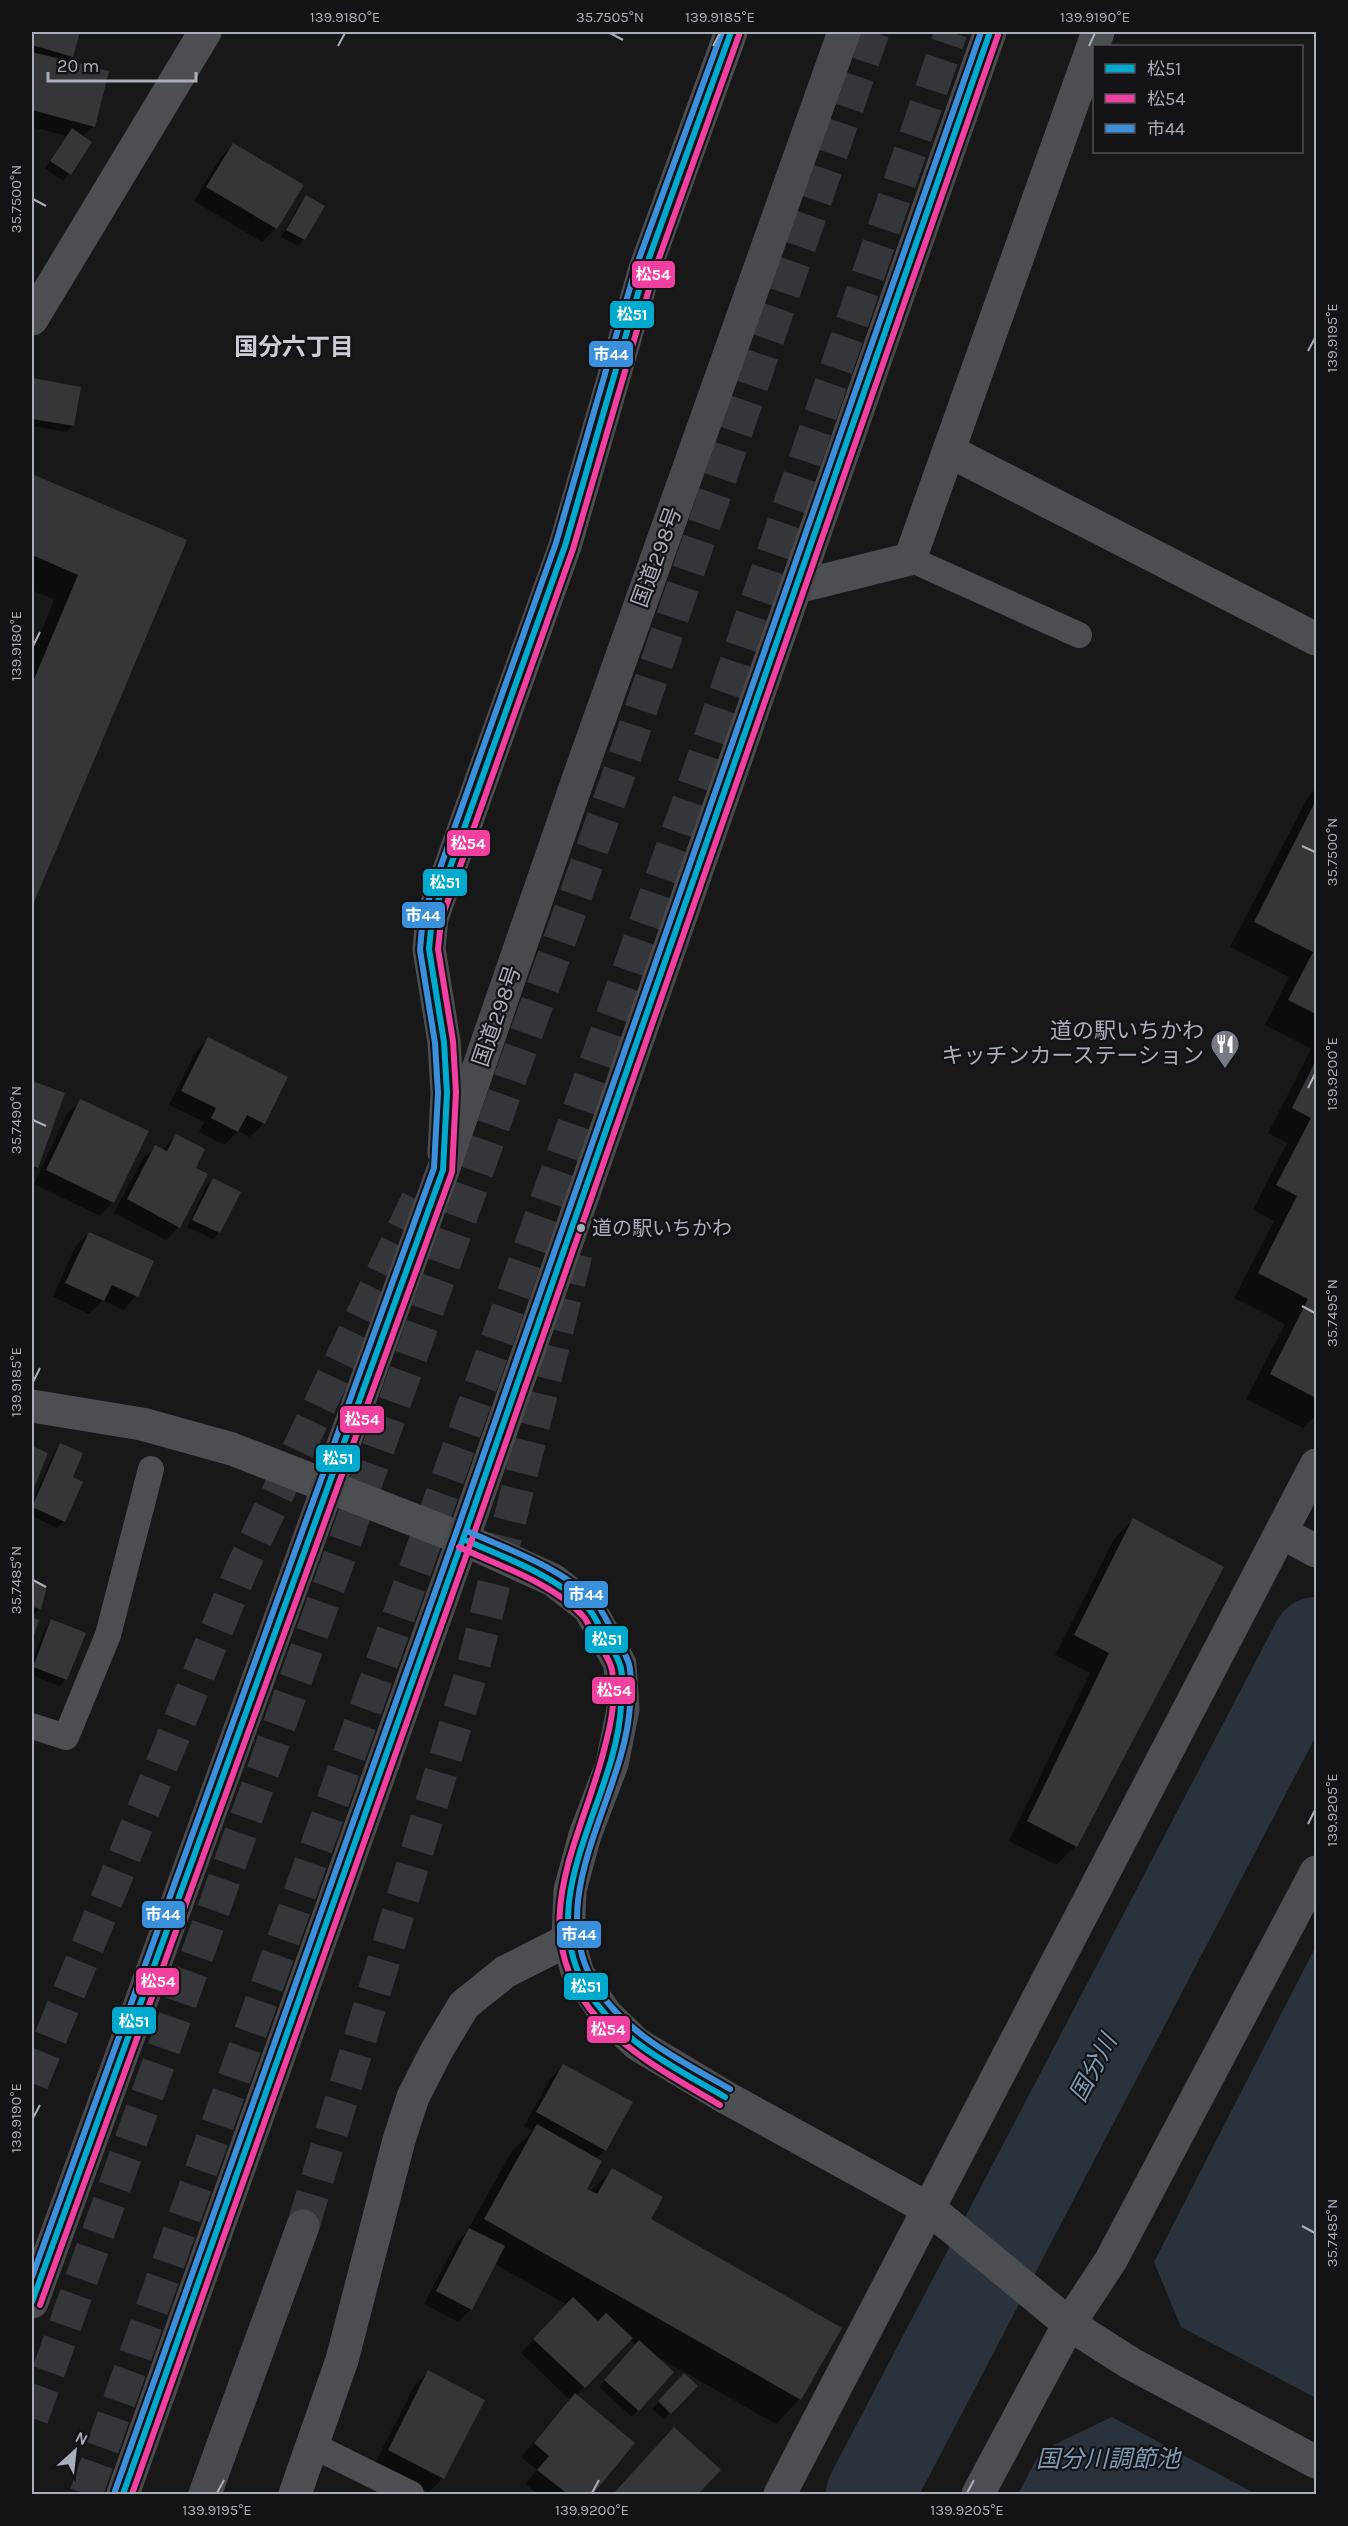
<svg xmlns="http://www.w3.org/2000/svg" width="1348" height="2526" viewBox="0 0 1348 2526" font-family="Karla,'Noto Sans JP',sans-serif">
<style>
.water{fill:#2a333c}
.shadow{fill:#0007}
.lines{fill:none;stroke-linecap:round;stroke-linejoin:round}
.river{stroke:#2a333c;stroke-width:88}
.building{fill:#363638}
.motorway-tunnel{stroke:#353639;stroke-width:33;stroke-dasharray:33 16;stroke-linecap:butt}
.service{stroke:#4c4e52;stroke-width:26}
.pedestrian{stroke:#4c4e52;stroke-width:33}
.minor{stroke:#4c4e52;stroke-width:33}
.tertiary{stroke:#4c4e52;stroke-width:33}
.trunk{stroke:#4a4a4e;stroke-width:33}
.motorway{stroke:#4a4a4e;stroke-width:33}
.bus-1-casing{stroke:#131215;stroke-width:10}
.bus-2-casing{stroke:#131215;stroke-width:10}
.bus-3-casing{stroke:#131215;stroke-width:10}
.bus-1{stroke:#00a9ce;stroke-width:6}
.bus-2{stroke:#f240a1;stroke-width:6}
.bus-3{stroke:#3a90db;stroke-width:6}
.ticks{fill:none;stroke:#a9aebb;stroke-width:2}
.bus-dot{fill:#a9aebb;stroke:#131215;stroke-width:2}
.labels{text-anchor:middle;dominant-baseline:central;stroke-width:4.5;stroke-linejoin:round;paint-order:stroke}
.bus-label{font-size:20px;fill:#a9aebb;stroke:#131215;text-anchor:start}
.street-label{font-size:22px;fill:#a9aebb;stroke:#131215}
.poi-label{font-size:22px;fill:#a9aebb;stroke:#131215;text-anchor:end}
.neighbourhood-label{font-size:24px;font-weight:bold;fill:#cacdd6;stroke:#131215}
.water-label{font-size:24px;font-style:italic;fill:#7d9cb8;stroke:#131215}
.line-badge{stroke:#131215;stroke-width:2}
.badge-label{font-size:16px;text-anchor:middle;font-weight:bold;fill:#fff}
.neatline{fill:none;stroke:#a9aebb;stroke-width:2}
.ticks-label{font-size:15px;text-anchor:middle;fill:#a9aebb}
</style>
<rect width="100%" height="100%" fill="#181819"/>
<!-- water -->
<g class="water">
<path d="M1316,1946V2398L1181,2327L1154,2262Z"/>
<path d="M1112,2417L1256,2494H1018L1041,2451Z"/>
</g>
<!-- shadow -->
<g class="shadow">
<path d="M32,32H78L71,56L65,62L93,126L82,137L90,142L63,181L45,168L66,136L32,127Z"/>
<path d="M233,145L301,186L275,229L262,242L194,201L220,158Z"/>
<path d="M306,197L304,240L298,246L281,237L300,203Z"/>
<path d="M33,380L73,426L66,432L32,426Z"/>
<path d="M32,476L185,541L32,903V653L54,600L32,590Z"/>
<path d="M1316,788V1415L1303,1428L1246,1399L1285,1324L1234,1298L1274,1221L1253,1210L1287,1143L1268,1133L1311,1049L1265,1025L1289,977L1230,947L1308,797Z"/>
<path d="M208,1039L286,1078L263,1124L250,1137L238,1131L224,1145L199,1132L204,1122L169,1105L195,1053Z"/>
<path d="M32,1083L63,1093L37,1167L32,1173Z"/>
<path d="M81,1100L113,1202L100,1216L34,1184L67,1114Z"/>
<path d="M176,1136L194,1168L179,1227L166,1240L114,1213L142,1160L155,1147L162,1150Z"/>
<path d="M213,1180L219,1233L213,1239L187,1227L206,1186Z"/>
<path d="M89,1233L136,1296L123,1310L103,1300L89,1314L53,1297L75,1247Z"/>
<path d="M60,1445L71,1478L81,1483L64,1521L57,1528L32,1516V1502L54,1452Z"/>
<path d="M32,1448L46,1454L32,1489Z"/>
<path d="M1133,1520L1076,1846L1056,1865L1009,1841L1090,1673L1055,1655L1114,1539Z"/>
<path d="M32,1584L45,1587L39,1609L32,1617Z"/>
<path d="M52,1621L66,1679L59,1686L32,1675V1662L45,1628Z"/>
<path d="M563,2066L605,2150L595,2159L585,2189L590,2192L613,2169L649,2219L800,2399L776,2424L656,2356L672,2372L632,2417L599,2387L637,2345L629,2340L576,2396L633,2444L591,2494H538L525,2484L537,2470L521,2457L570,2400L521,2353L567,2305L495,2264L471,2309L458,2322L424,2304L456,2243L466,2233L512,2151L533,2131L524,2126L550,2079Z"/>
<path d="M428,2372L483,2401L443,2478L429,2492L375,2463L415,2385Z"/>
<path d="M684,2375L696,2386L664,2419L652,2409Z"/>
<path d="M661,2443L719,2470L696,2494H614Z"/>
</g>
<g class="lines">
<!-- river -->
<path class="river" d="M870,2494L1316,1641"/>
</g>
<!-- building -->
<g class="building">
<path d="M32,32H80L73,57L32,45Z"/>
<path d="M32,52L109,71L95,127L32,110Z"/>
<path d="M72,128L92,142L71,175L50,161Z"/>
<path d="M233,143L304,185L277,229L206,187Z"/>
<path d="M306,195L325,206L305,240L286,230Z"/>
<path d="M33,378L81,387L74,426L32,419Z"/>
<path d="M32,474L187,540L32,907V684L78,575L32,555Z"/>
<path d="M1316,800V1014L1288,1000L1313,952L1254,922Z"/>
<path d="M208,1037L288,1077L265,1124L247,1115L238,1132L211,1118L216,1108L181,1091Z"/>
<path d="M1316,1060V1398L1270,1374L1308,1299L1258,1273L1297,1196L1276,1185L1311,1118L1292,1108Z"/>
<path d="M32,1081L65,1093L38,1168L32,1166Z"/>
<path d="M80,1099L149,1131L114,1203L46,1170Z"/>
<path d="M176,1134L205,1149L196,1168L208,1174L180,1228L127,1199L155,1145L167,1151Z"/>
<path d="M213,1178L241,1192L220,1233L192,1220Z"/>
<path d="M89,1232L154,1261L138,1297L112,1285L104,1301L65,1283Z"/>
<path d="M60,1443L83,1453L73,1477L83,1482L65,1522L32,1507Z"/>
<path d="M32,1446L48,1453L32,1493Z"/>
<path d="M1133,1518L1224,1567L1077,1847L1027,1821L1109,1653L1074,1635Z"/>
<path d="M32,1582L47,1586L41,1609L32,1607Z"/>
<path d="M32,1617L39,1620L32,1641Z"/>
<path d="M51,1619L86,1633L67,1680L33,1667Z"/>
<path d="M563,2064L633,2102L606,2151L536,2112Z"/>
<path d="M537,2124L602,2161L587,2189L597,2194L612,2168L663,2197L651,2219L842,2328L801,2400L484,2219Z"/>
<path d="M469,2228L505,2246L472,2310L436,2291Z"/>
<path d="M573,2297L598,2321L606,2313L633,2338L585,2388L533,2339Z"/>
<path d="M639,2340L674,2372L639,2411L604,2380Z"/>
<path d="M428,2370L485,2400L444,2479L388,2450Z"/>
<path d="M684,2373L698,2386L671,2414L658,2401Z"/>
<path d="M575,2393L635,2443L593,2494H568L537,2470L549,2456L534,2443Z"/>
<path d="M674,2427L721,2470L698,2494H613Z"/>
</g>
<g class="lines">
<!-- motorway-tunnel -->
<g class="motorway-tunnel">
<path d="M32,2083L242,1568L424,1186"/>
<path d="M303,2226L474,1664L576,1254"/>
<path d="M32,2418L615,785L873,32"/>
<path d="M86,2494L685,812L951,32"/>
</g>
<!-- service -->
<g class="service">
<path d="M910,559L1079,635"/>
<path d="M32,1726L66,1737L108,1635L151,1469"/>
<path d="M314,2446L411,2494"/>
</g>
<!-- pedestrian -->
<path class="pedestrian" d="M1282,1533L1316,1551"/>
<!-- minor -->
<g class="minor">
<path d="M949,451L1316,639"/>
<path d="M797,587L910,559L1098,32"/>
<path d="M444,1153L447,1093L444,1042L429,949L432,918L565,546L645,269L731,32"/>
<path d="M948,2224L1069,2324L1130,2363L1316,2462"/>
<path d="M295,2494L342,2360L399,2140L413,2097L437,2050L464,2005L505,1972L568,1940"/>
<path d="M780,2494L1316,1465"/>
<path d="M978,2494L1069,2324L1111,2260L1316,1872"/>
</g>
<!-- tertiary -->
<g class="tertiary">
<path d="M32,319L205,32"/>
<path d="M32,1406L142,1424L232,1449L463,1539L553,1580L589,1608L620,1664L623,1709L612,1764L585,1835L570,1890L568,1940L578,1974L606,2014L637,2044L725,2097L929,2209L948,2224"/>
</g>
<!-- trunk -->
<g class="trunk">
<path d="M32,2302L443,1170L581,771L844,32"/>
<path d="M123,2494L463,1539L990,32"/>
</g>
<!-- motorway -->
<path class="motorway" d="M205,2494L303,2226"/>
<!-- bus-1 casing -->
<g class="bus-1-casing">
<g id="bus-1">
<path d="M463,1539C505,1558 552,1574 586,1606C595,1614 599,1627 605,1637C610,1646 617,1655 620,1665C624,1677 622,1693 621,1706C616,1803 529,1898 589,1993C620,2041 677,2069 725,2097"/>
<path d="M32,2302L443,1170L447,1093L444,1042L429,949L432,918L565,546L645,269L731,32"/>
<path d="M123,2494L463,1539L990,32"/>
</g>
</g>
<!-- bus-2 casing -->
<g class="bus-2-casing">
<g id="bus-2">
<path d="M459,1547C497,1565 553,1583 582,1615C588,1621 591,1630 595,1638C601,1648 610,1659 612,1670C616,1693 612,1720 606,1742C584,1839 518,1928 598,2019C632,2056 678,2080 720,2105"/>
<path d="M40,2305L452,1172L456,1092L453,1041L438,949L441,920L573,549L654,272L739,35"/>
<path d="M132,2494L471,1542L998,35"/>
</g>
</g>
<!-- bus-3 casing -->
<g class="bus-3-casing">
<g id="bus-3">
<path d="M467,1531C509,1550 560,1567 594,1601C603,1610 608,1624 615,1636C620,1645 626,1654 629,1664C632,1677 631,1692 630,1705C625,1798 539,1898 597,1988C627,2035 683,2062 730,2089"/>
<path d="M32,2277L434,1168L438,1093L435,1043L420,950L423,916L556,543L636,267L722,32"/>
<path d="M115,2491L455,1536L981,32"/>
</g>
</g>
<!-- bus-1 -->
<use href="#bus-1" class="bus-1"/>
<!-- bus-2 -->
<use href="#bus-2" class="bus-2"/>
<!-- bus-3 -->
<use href="#bus-3" class="bus-3"/>
</g>
<!-- ticks -->
<path class="ticks" d="M610,33L623,40M338,46L345,33M713,46L720,33M1089,46L1095,33M33,199L46,206M1308,351L1315,338M33,646L40,632M1302,846L1315,852M1308,1088L1315,1074M33,1120L46,1126M1302,1306L1315,1313M33,1382L40,1368M33,1580L46,1587M1308,1824L1315,1810M33,2118L40,2105M1302,2226L1315,2233M217,2493L224,2480M592,2493L599,2480M967,2493L974,2480"/>
<!-- icons -->
<defs>
<g id="restaurant-pin" transform="scale(1.5)"><path d="M0 17L-7.5 6A9.5 9.5 0 1 1 7.5 6Z" fill="#767a82" stroke="#131215"/><path d="M-5-6h1v4h1v-4h1v4h1v-4h1v5L-1.5 .5V6h-2V.5L-5-1ZM5-6V6H3V1.5H1.5Q1.5-4 5-6Z" fill="#fff"/></g>
</defs>
<g fill-rule="evenodd">
<use href="#restaurant-pin" x="1225" y="1044"/>
</g>
<!-- markers -->
<circle class="bus-dot" cx="581" cy="1228" r="5"/>
<g class="labels">
<!-- bus labels -->
<g class="bus-label">
<text x="592" y="1228">道の駅いちかわ</text>
</g>
<!-- street labels -->
<g class="street-label">
<text transform="translate(657 557) rotate(-70)">国道298号</text>
<text transform="translate(497 1016) rotate(-71)">国道298号</text>
</g>
<!-- poi labels -->
<g class="poi-label">
<text x="1204" y="1031">道の駅いちかわ<tspan x="1204" dy="25">キッチンカーステーション</tspan></text>
</g>
<!-- neighbourhood labels -->
<g class="neighbourhood-label">
<text x="294" y="347">国分六丁目</text>
</g>
<!-- water labels -->
<g class="water-label">
<text transform="translate(1093 2068) rotate(-62)">国分川</text>
<text x="1108" y="2459">国分川調節池</text>
</g>
</g>
<g class="line-badge">
<rect x="631" y="260" width="45" height="29" rx="6" fill="#f240a1"/>
<rect x="609" y="300" width="46" height="29" rx="6" fill="#00a9ce"/>
<rect x="588" y="340" width="46" height="28" rx="6" fill="#3a90db"/>
<rect x="446" y="829" width="45" height="28" rx="6" fill="#f240a1"/>
<rect x="422" y="868" width="46" height="29" rx="6" fill="#00a9ce"/>
<rect x="401" y="901" width="45" height="28" rx="6" fill="#3a90db"/>
<rect x="339" y="1405" width="46" height="29" rx="6" fill="#f240a1"/>
<rect x="315" y="1444" width="46" height="29" rx="6" fill="#00a9ce"/>
<rect x="563" y="1580" width="46" height="29" rx="6" fill="#3a90db"/>
<rect x="584" y="1625" width="45" height="29" rx="6" fill="#00a9ce"/>
<rect x="591" y="1676" width="45" height="29" rx="6" fill="#f240a1"/>
<rect x="141" y="1900" width="45" height="29" rx="6" fill="#3a90db"/>
<rect x="556" y="1920" width="46" height="29" rx="6" fill="#3a90db"/>
<rect x="135" y="1967" width="45" height="29" rx="6" fill="#f240a1"/>
<rect x="563" y="1972" width="46" height="29" rx="6" fill="#00a9ce"/>
<rect x="111" y="2006" width="46" height="29" rx="6" fill="#00a9ce"/>
<rect x="586" y="2015" width="45" height="29" rx="6" fill="#f240a1"/>
</g>
<g class="badge-label">
<text x="653" y="280">松54</text>
<text x="632" y="320">松51</text>
<text x="611" y="360">市44</text>
<text x="468" y="849">松54</text>
<text x="445" y="888">松51</text>
<text x="423" y="921">市44</text>
<text x="362" y="1425">松54</text>
<text x="338" y="1464">松51</text>
<text x="586" y="1600">市44</text>
<text x="607" y="1645">松51</text>
<text x="614" y="1696">松54</text>
<text x="163" y="1920">市44</text>
<text x="579" y="1940">市44</text>
<text x="158" y="1987">松54</text>
<text x="586" y="1992">松51</text>
<text x="134" y="2027">松51</text>
<text x="608" y="2035">松54</text>
</g>
<!-- border -->
<rect width="1348" height="2526" fill="none" stroke="#131215" stroke-width="66"/>
<!-- legend -->
<rect x="1093" y="45" width="210" height="108" fill="#131215" stroke="#4f5057" stroke-width="1.5"/>
<rect x="1105" y="64" width="30" height="9" fill="#00a9ce" stroke="#4f5057" stroke-width="1.5"/>
<text x="1147" y="75" font-size="18" fill="#a9aebb">松51</text>
<rect x="1105" y="94" width="30" height="9" fill="#f240a1" stroke="#4f5057" stroke-width="1.5"/>
<text x="1147" y="105" font-size="18" fill="#a9aebb">松54</text>
<rect x="1105" y="124" width="30" height="9" fill="#3a90db" stroke="#4f5057" stroke-width="1.5"/>
<text x="1147" y="135" font-size="18" fill="#a9aebb">市44</text>
<!-- north arrow -->
<g transform="translate(75 2451) rotate(27)" stroke="#131215" stroke-width="4.5" paint-order="stroke">
<path d="M0-4.5L10 22L0 15L-10 22Z" fill="#a9aebb"/>
<text y="-9" font-size="16" font-weight="bold" text-anchor="middle" fill="#a9aebb">N</text>
</g>
<!-- scale -->
<path d="M48 72v9h148v-9" fill="none" stroke="#a9aebb" stroke-width="3"/>
<text x="57" y="72" font-size="18" fill="#a9aebb" stroke="#131215" stroke-width="4.5" paint-order="stroke">20 m</text>
<rect x="33" y="33" width="1282" height="2460" class="neatline"/>
<g class="ticks-label">
<text x="345" y="22">139.9180°E</text>
<text x="610" y="22">35.7505°N</text>
<text x="720" y="22">139.9185°E</text>
<text x="1095" y="22">139.9190°E</text>
<text transform="translate(16 199) rotate(-90)" y="5">35.7500°N</text>
<text transform="translate(1332 338) rotate(-90)" y="5">139.9195°E</text>
<text transform="translate(16 646) rotate(-90)" y="5">139.9180°E</text>
<text transform="translate(1332 852) rotate(-90)" y="5">35.7500°N</text>
<text transform="translate(1332 1074) rotate(-90)" y="5">139.9200°E</text>
<text transform="translate(16 1120) rotate(-90)" y="5">35.7490°N</text>
<text transform="translate(1332 1313) rotate(-90)" y="5">35.7495°N</text>
<text transform="translate(16 1382) rotate(-90)" y="5">139.9185°E</text>
<text transform="translate(16 1580) rotate(-90)" y="5">35.7485°N</text>
<text transform="translate(1332 1810) rotate(-90)" y="5">139.9205°E</text>
<text transform="translate(16 2118) rotate(-90)" y="5">139.9190°E</text>
<text transform="translate(1332 2233) rotate(-90)" y="5">35.7485°N</text>
<text x="217" y="2515">139.9195°E</text>
<text x="592" y="2515">139.9200°E</text>
<text x="967" y="2515">139.9205°E</text>
</g>
</svg>
